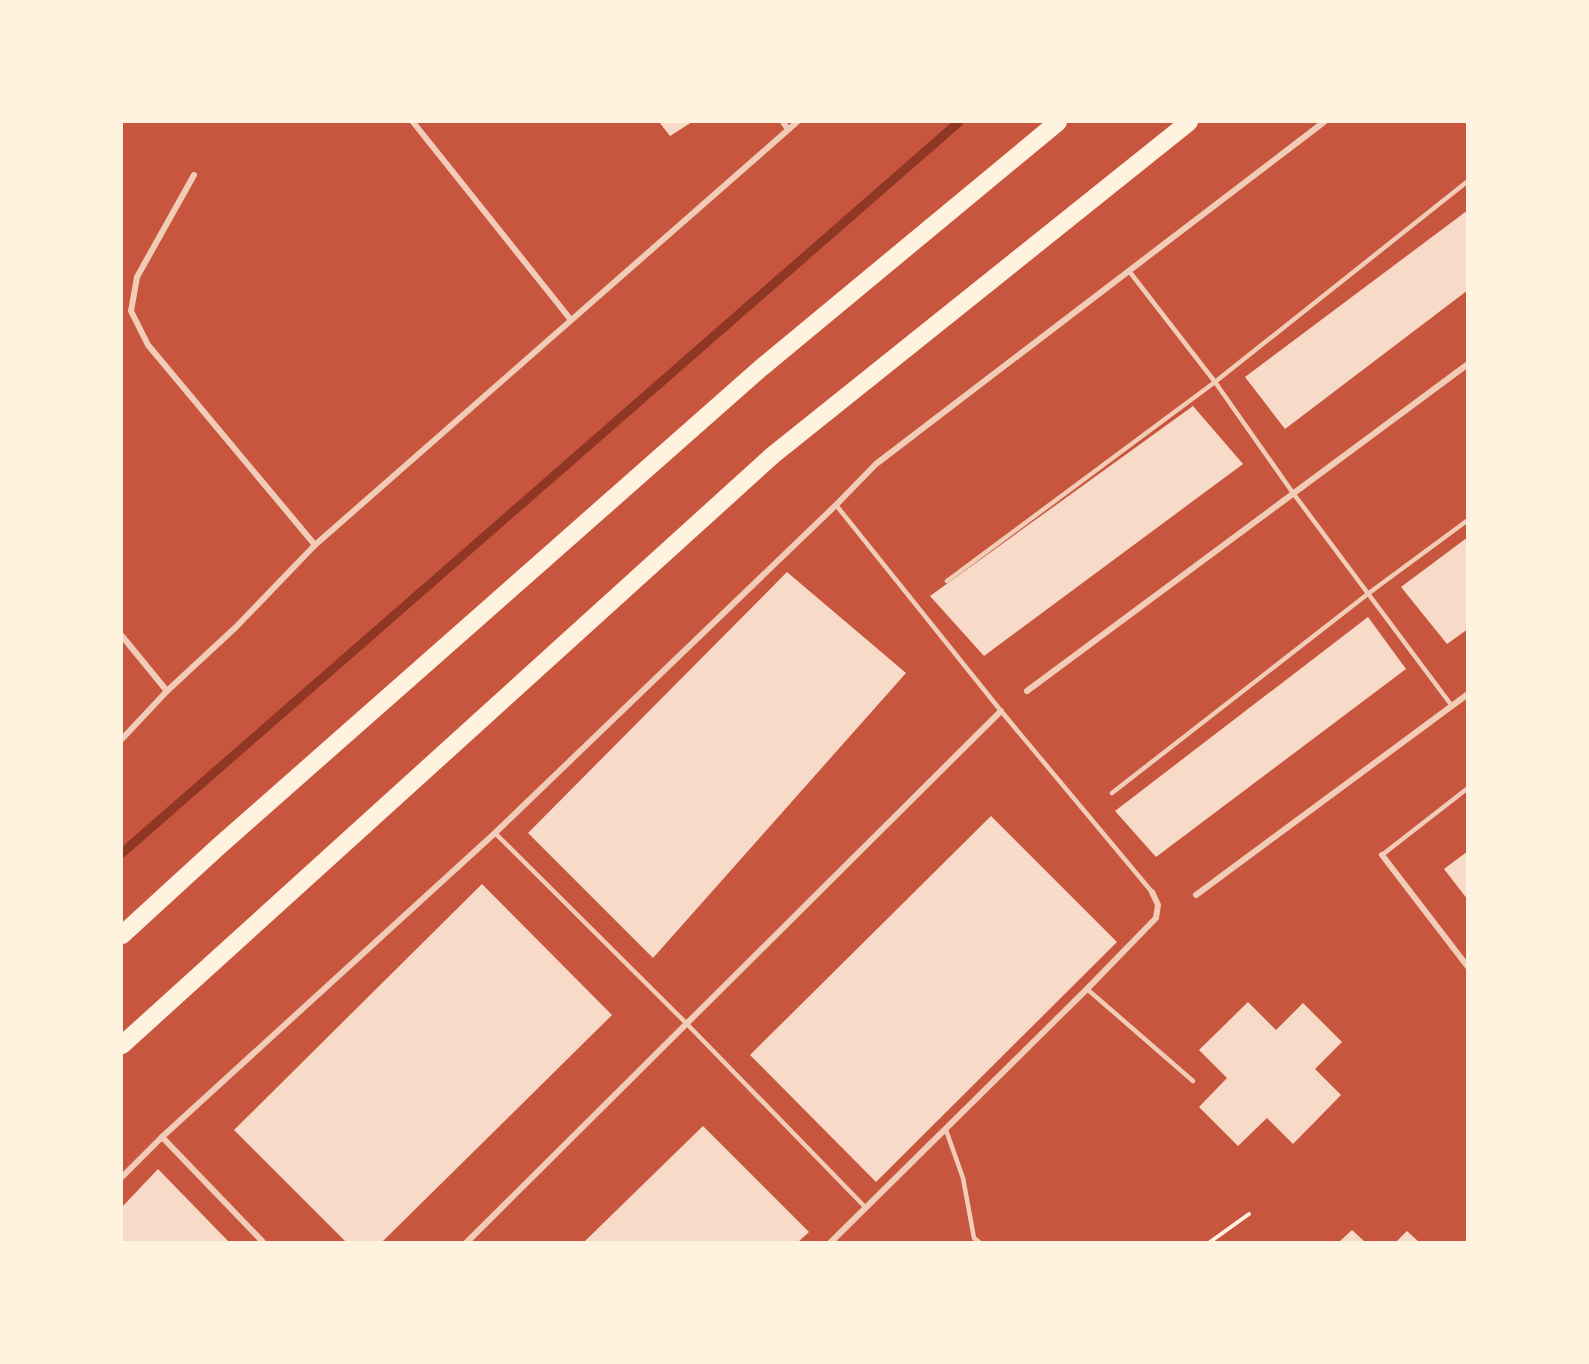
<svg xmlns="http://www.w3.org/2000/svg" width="1589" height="1364" font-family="'Nunito Sans',sans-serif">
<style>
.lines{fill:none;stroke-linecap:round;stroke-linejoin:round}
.stream{stroke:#8f3625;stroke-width:9}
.building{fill:#f7dbc8}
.path{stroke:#fff3e0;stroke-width:4}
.service{stroke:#f1ccb7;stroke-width:4.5}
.minor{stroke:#f1ccb7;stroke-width:6}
.motorway{stroke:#fff3e0;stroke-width:18}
</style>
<rect width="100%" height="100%" fill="#c8553d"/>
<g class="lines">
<path class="stream" d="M122,853L959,122"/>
</g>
<g class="building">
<path d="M659,122H692L670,136Z"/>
<path d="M1468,210V290L1285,429L1245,377Z"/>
<path d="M1193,406L1243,464L984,656L930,596Z"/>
<path d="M1468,537V629L1447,644L1401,587Z"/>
<path d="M787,572L906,673L653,958L528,833Z"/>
<path d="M1368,617L1406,669L1156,857L1115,811Z"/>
<path d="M991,816L1117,942L876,1182L750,1055Z"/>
<path d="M1468,851V900L1444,869Z"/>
<path d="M482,884L612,1015L382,1242H346L234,1130Z"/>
<path d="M1248,1002L1276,1030L1303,1003L1342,1042L1315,1069L1341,1095L1293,1144L1267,1118L1238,1146L1199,1107L1227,1078L1199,1050Z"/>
<path d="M703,1126L809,1232L798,1242H584Z"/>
<path d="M158,1169L229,1242H122V1207Z"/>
<path d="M1352,1230L1365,1242H1339Z"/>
<path d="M1407,1231L1419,1242H1396Z"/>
</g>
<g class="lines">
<path class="path" d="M1210,1242L1249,1214"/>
<g class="service">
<path d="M1129,271L1215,382L1293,493L1452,706"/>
<path d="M836,505L1001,711L1152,892"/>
<path d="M947,581L1215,382L1468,181"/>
<path d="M1112,793L1369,593L1468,520"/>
<path d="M495,833L687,1024L866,1208"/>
<path d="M1382,855L1468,788"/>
<path d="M1087,989L1193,1081"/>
<path d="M946,1130L963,1178L974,1238L979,1242"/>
</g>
<g class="minor">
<path d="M413,122L571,320"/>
<path d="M783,122L788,129"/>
<path d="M194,175L137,277L131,311L148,345L315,545"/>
<path d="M122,636L167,691"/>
<path d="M1027,691L1468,364"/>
<path d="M122,739L167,691L236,627L315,545L797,122"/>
<path d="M1382,855L1468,967"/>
<path d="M1196,895L1468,694"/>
<path d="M162,1137L263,1242"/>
<path d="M122,1177L162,1137L495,833L836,505L876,464L1324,122"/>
<path d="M467,1242L1001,711"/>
<path d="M831,1242L1087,989L1156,918L1158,905L1152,892"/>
</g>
<g class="motorway">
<path d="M122,935L218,847L761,368L1058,122"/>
<path d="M122,1045L773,455L1189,122"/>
</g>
</g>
<rect width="1589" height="1364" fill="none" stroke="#fff3e0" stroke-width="246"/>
</svg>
